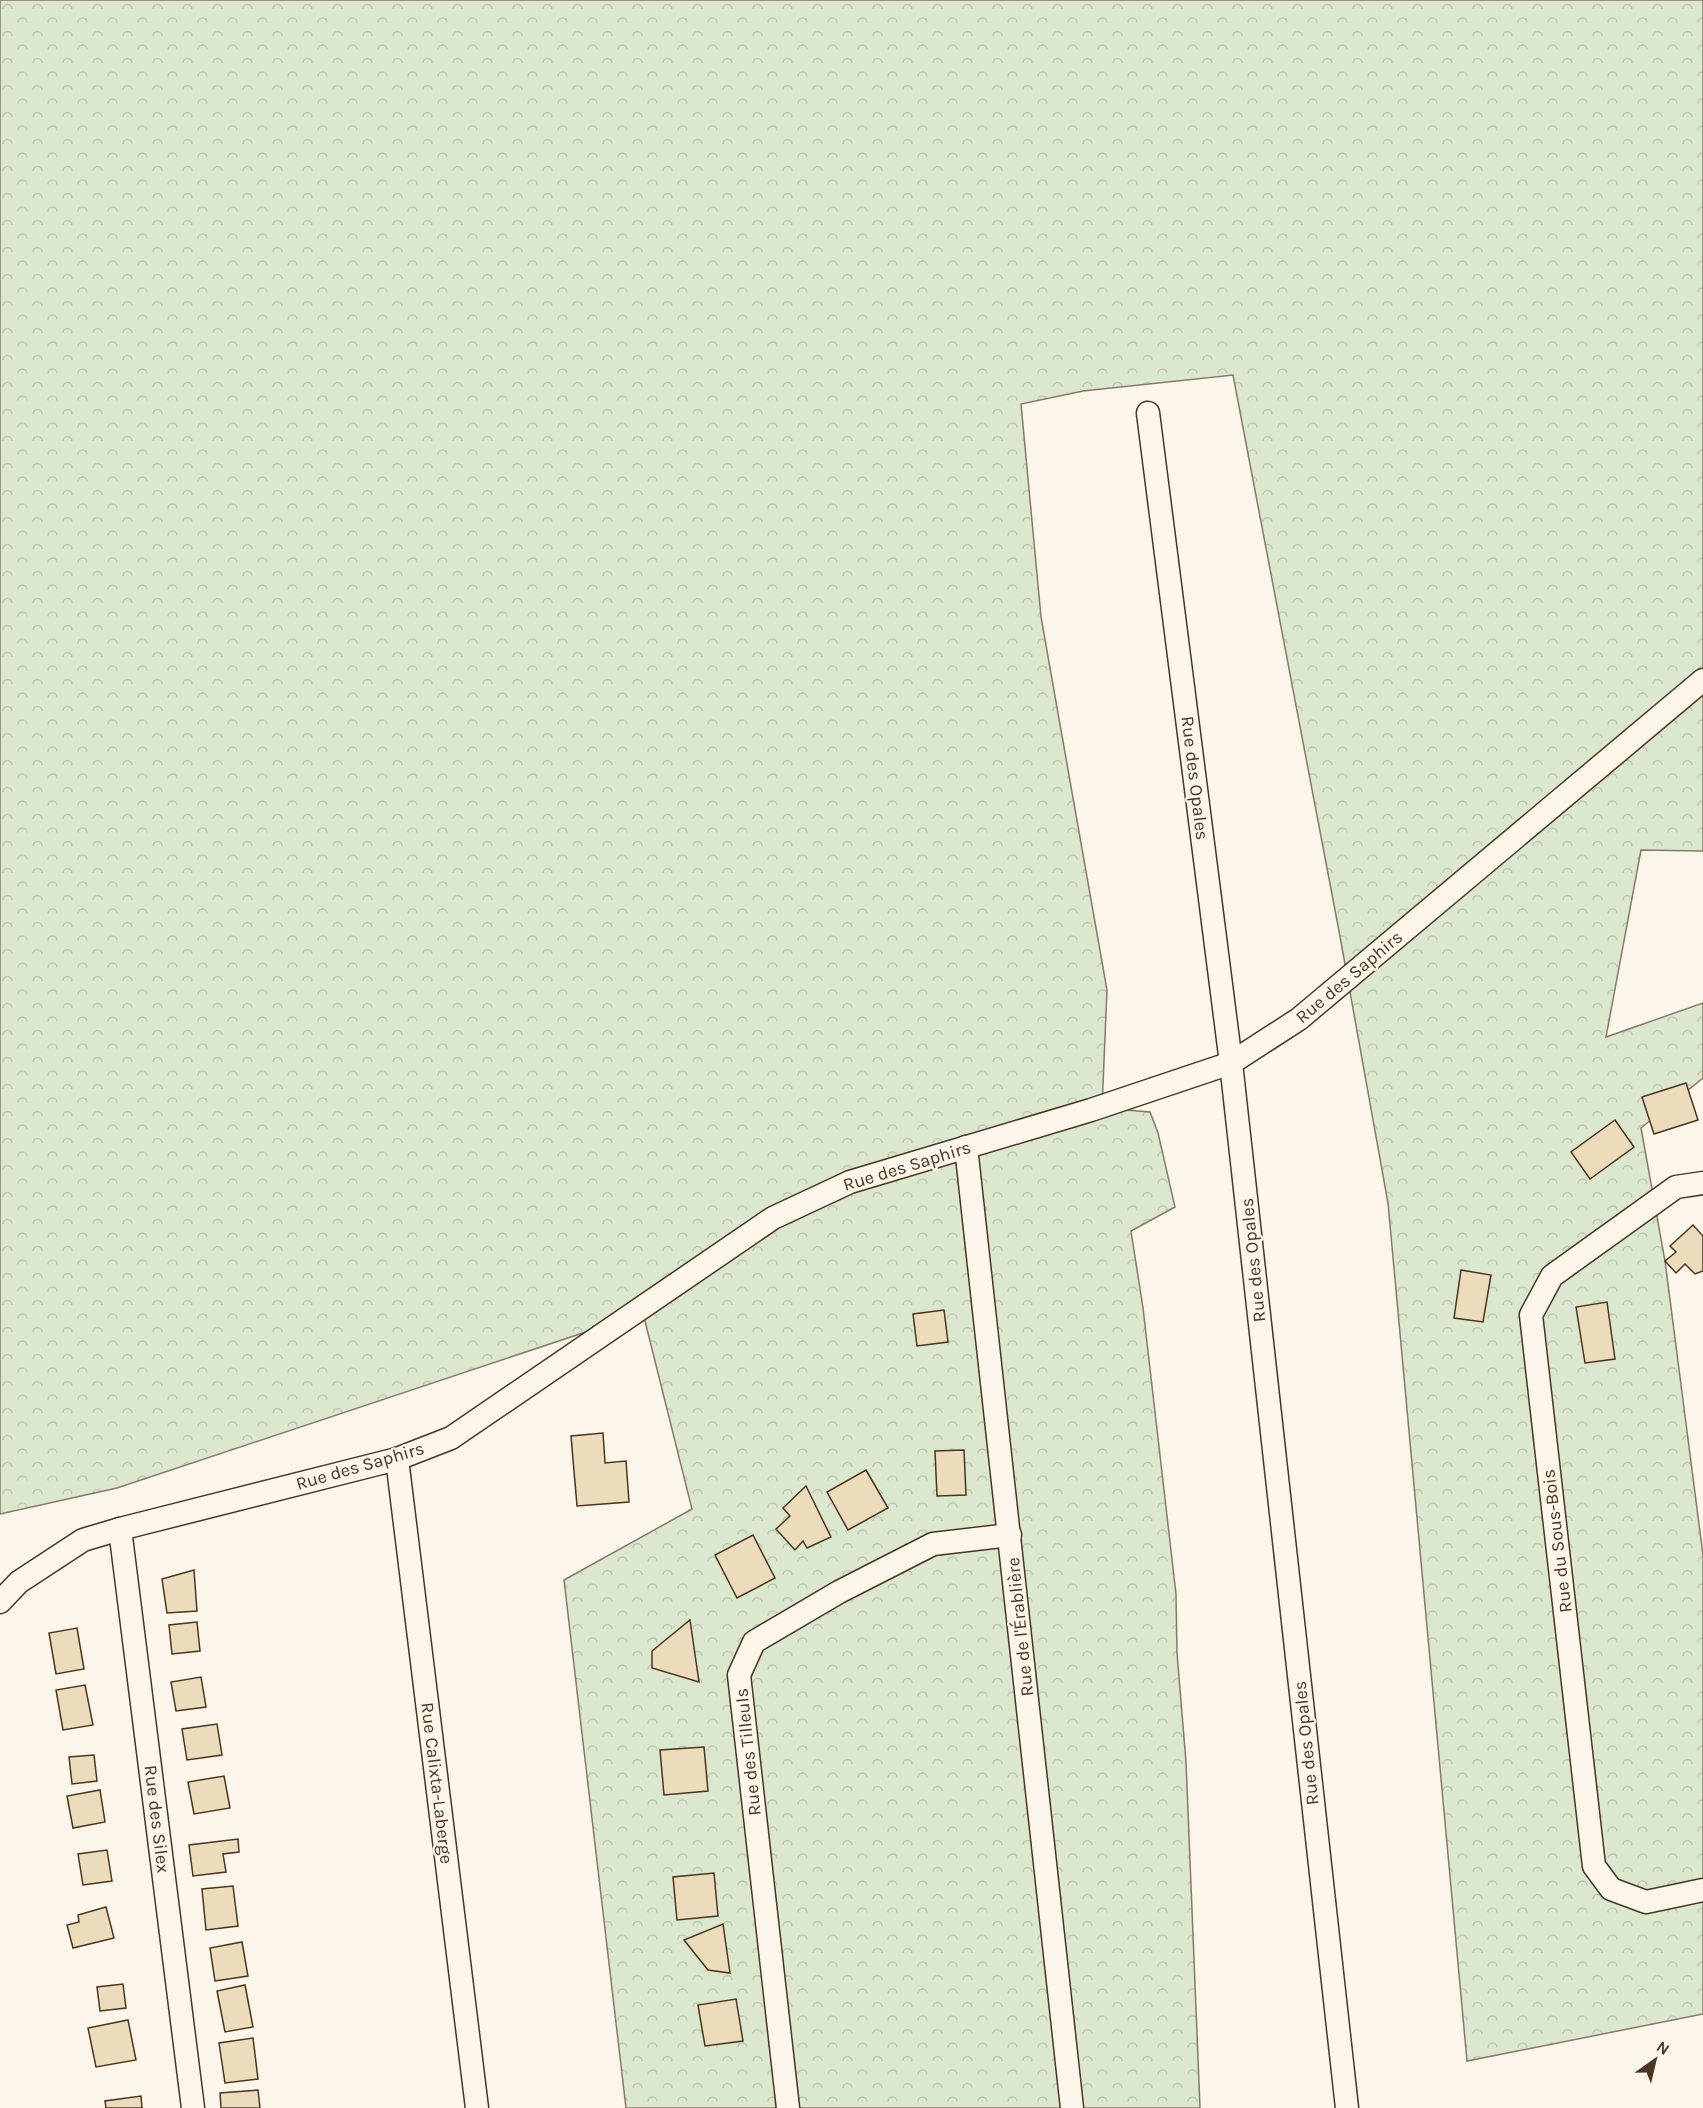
<svg xmlns="http://www.w3.org/2000/svg" width="1703" height="2108" font-family="Karla,sans-serif">
<style>
.forest{fill:url(#forest-crowns);stroke:#887966;stroke-width:1.5}
.building{fill:#ecdcbc;stroke:#4a3520;stroke-width:1.5}
.lines{fill:none;stroke-linecap:round;stroke-linejoin:round}
.minor-casing{stroke:#4a3520;stroke-width:25}
.minor{stroke:#fbf6e9;stroke-width:22}
.labels{text-anchor:middle;stroke-width:4.5;stroke-linejoin:round;paint-order:stroke}
.street-label{font-size:18px;fill:#4a3520;stroke:#fbf6e9}
</style>
<defs>
<pattern id="forest-crowns" width="20" height="18" patternUnits="userSpaceOnUse" patternTransform="scale(1.5)"><rect width="20" height="18" fill="#dce7d0"/><path d="M2 6a3 3 0 1 1 6 0M12 15a3 3 0 1 1 6 0" fill="none" stroke="#bec7b2"/></pattern>
</defs>
<rect width="100%" height="100%" fill="#fbf6e9"/>
<path class="forest" d="M0,0H1703V851L1641,850L1606,1037L1703,1003V1078L1641,1128L1665,1261L1703,1555V2014L1467,2061L1388,1203L1339,931L1233,375L1083,391L1021,404L1041,617L1107,990L1102,1108L1150,1112L1158,1133L1175,1207L1131,1231L1143,1308L1176,1594L1177,1653L1186,1762L1200,2108H626L564,1580L692,1509L643,1313L117,1488L0,1514Z"/>
<g class="building">
<path d="M1686,1083L1698,1120L1654,1134L1642,1097Z"/>
<path d="M1615,1120L1634,1147L1590,1179L1571,1152Z"/>
<path d="M1693,1225L1703,1236V1271L1695,1274L1685,1264L1676,1273L1665,1261L1676,1252L1670,1246Z"/>
<path d="M1461,1270L1491,1275L1483,1322L1454,1318Z"/>
<path d="M1607,1302L1615,1359L1585,1363L1576,1307Z"/>
<path d="M944,1310L948,1342L917,1346L913,1314Z"/>
<path d="M603,1433L605,1463L626,1461L629,1502L577,1506L571,1436Z"/>
<path d="M964,1450L966,1495L937,1496L935,1451Z"/>
<path d="M866,1470L888,1508L848,1530L827,1492Z"/>
<path d="M806,1486L831,1537L807,1548L803,1541L795,1550L776,1529L790,1516L783,1508Z"/>
<path d="M753,1535L775,1578L737,1598L715,1555Z"/>
<path d="M194,1570L197,1611L167,1613L162,1579Z"/>
<path d="M690,1620L699,1682L652,1668V1651Z"/>
<path d="M197,1622L200,1651L172,1654L169,1625Z"/>
<path d="M77,1628L84,1669L56,1674L49,1633Z"/>
<path d="M201,1677L206,1707L176,1711L171,1682Z"/>
<path d="M85,1685L93,1725L63,1730L56,1690Z"/>
<path d="M217,1724L222,1755L187,1760L182,1729Z"/>
<path d="M704,1747L708,1791L664,1795L660,1750Z"/>
<path d="M94,1755L97,1781L72,1784L69,1757Z"/>
<path d="M224,1776L230,1808L194,1814L188,1782Z"/>
<path d="M100,1790L105,1822L73,1828L67,1796Z"/>
<path d="M238,1839L239,1852L223,1854L226,1872L193,1876L189,1845Z"/>
<path d="M107,1850L112,1881L83,1885L78,1854Z"/>
<path d="M714,1873L718,1916L677,1920L673,1877Z"/>
<path d="M233,1886L238,1926L206,1930L202,1889Z"/>
<path d="M106,1907L114,1938L73,1948L67,1925L79,1922L78,1915Z"/>
<path d="M723,1924L730,1973L708,1970L684,1940Z"/>
<path d="M242,1942L248,1976L215,1981L210,1948Z"/>
<path d="M123,1984L126,2008L100,2011L97,1987Z"/>
<path d="M245,1985L253,2027L225,2032L217,1991Z"/>
<path d="M736,1999L743,2041L705,2046L698,2005Z"/>
<path d="M128,2020L136,2060L96,2067L88,2028Z"/>
<path d="M253,2038L258,2079L225,2083L219,2043Z"/>
<path d="M258,2090L260,2108H221L220,2093Z"/>
<path d="M141,2096L142,2108H106L105,2101Z"/>
</g>
<g class="lines">
<defs>
<g id="minor">
<path d="M1148,413L1231,1063L1347,2108"/>
<path d="M966,1147L1072,2108"/>
<path d="M1703,1183L1676,1187L1552,1276L1531,1315L1594,1866L1611,1889L1646,1902L1703,1890"/>
<path d="M397,1459L477,2108"/>
<path d="M120,1529L193,2108"/>
<path d="M0,1602L19,1582L83,1540L120,1529L397,1459L451,1438L773,1218L850,1182L1091,1110L1231,1063L1299,1019L1703,680"/>
<path d="M788,2108L739,1675L754,1642L839,1592L933,1544L1010,1535"/>
</g>
</defs>
<use href="#minor" class="minor-casing"/>
<use href="#minor" class="minor"/>
</g>
<g class="labels">
<g class="street-label">
<text transform="translate(1195 778) rotate(83)" y="6">Rue des Opales</text>
<text transform="translate(1349 977) rotate(-40)" y="6">Rue des Saphirs</text>
<text transform="translate(907 1166) rotate(-17)" y="6">Rue des Saphirs</text>
<text transform="translate(1253 1260) rotate(-96)" y="6">Rue des Opales</text>
<text transform="translate(360 1466) rotate(-16)" y="6">Rue des Saphirs</text>
<text transform="translate(1557 1541) rotate(-97)" y="6">Rue du Sous-Bois</text>
<text transform="translate(1020 1627) rotate(-96)" y="6">Rue de l'Érablière</text>
<text transform="translate(1306 1743) rotate(-96)" y="6">Rue des Opales</text>
<text transform="translate(748 1752) rotate(-96)" y="6">Rue des Tilleuls</text>
<text transform="translate(437 1783) rotate(83)" y="6">Rue Calixta-Laberge</text>
<text transform="translate(157 1819) rotate(83)" y="6">Rue des Silex</text>
</g>
</g>
<g transform="translate(1655 2060) rotate(34)" stroke="#fbf6e9" stroke-width="4.5" paint-order="stroke">
<path d="M0-4.5L10 22L0 15L-10 22Z" fill="#4a3520"/>
<text y="-9" font-size="16" font-weight="bold" text-anchor="middle" fill="#4a3520">N</text>
</g>
</svg>
